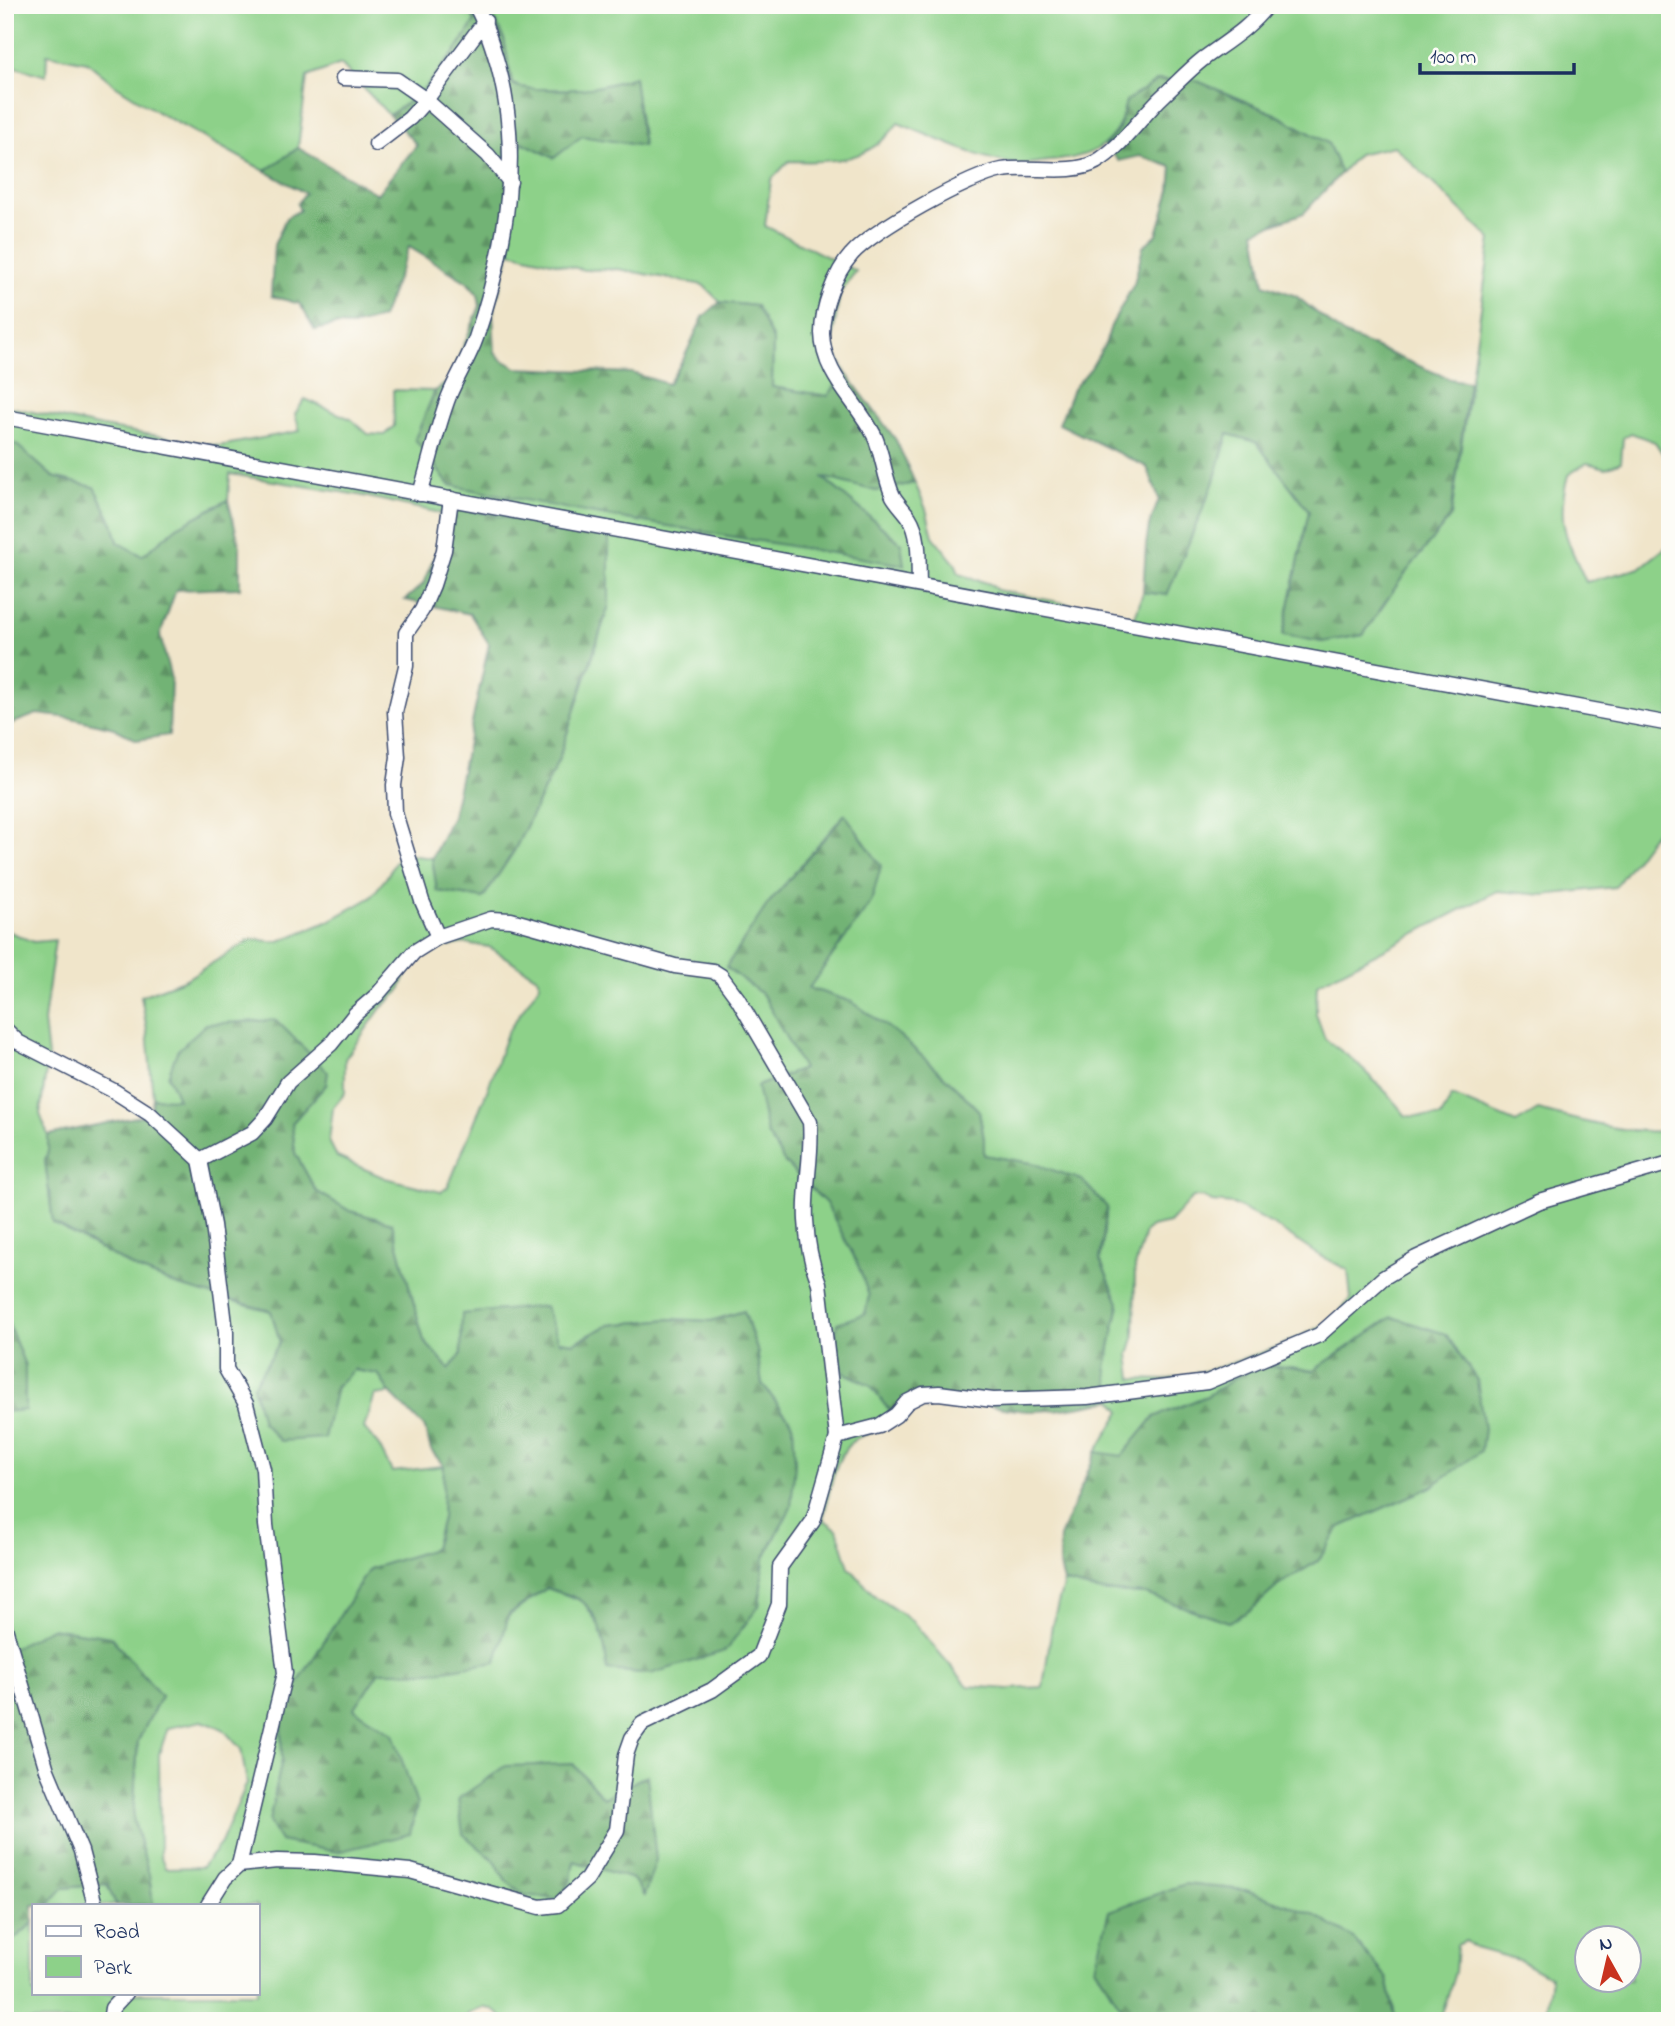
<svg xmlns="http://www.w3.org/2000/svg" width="1675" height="2026" font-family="'Indie Flower',sans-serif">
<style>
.green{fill:#8dd189;stroke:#548074;stroke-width:2;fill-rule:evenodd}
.forest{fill:url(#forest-firs);stroke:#46716a;stroke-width:2}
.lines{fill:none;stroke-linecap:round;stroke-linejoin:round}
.minor-casing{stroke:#3b4a6e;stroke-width:17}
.minor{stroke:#fff;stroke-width:14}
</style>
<defs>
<pattern id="forest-firs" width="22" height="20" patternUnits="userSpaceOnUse" patternTransform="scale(1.75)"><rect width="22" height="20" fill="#72b375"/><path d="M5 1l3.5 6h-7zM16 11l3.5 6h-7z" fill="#5d9263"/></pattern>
</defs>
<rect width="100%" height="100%" fill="#fdfcf7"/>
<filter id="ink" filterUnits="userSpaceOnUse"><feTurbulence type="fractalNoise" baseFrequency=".0143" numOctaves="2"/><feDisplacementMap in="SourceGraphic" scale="14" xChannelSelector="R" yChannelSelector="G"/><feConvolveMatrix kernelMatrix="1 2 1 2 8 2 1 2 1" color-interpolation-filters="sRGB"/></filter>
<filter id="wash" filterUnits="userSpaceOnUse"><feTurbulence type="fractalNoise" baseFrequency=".00686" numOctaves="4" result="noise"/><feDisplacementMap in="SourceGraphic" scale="28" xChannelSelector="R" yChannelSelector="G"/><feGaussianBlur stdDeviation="1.57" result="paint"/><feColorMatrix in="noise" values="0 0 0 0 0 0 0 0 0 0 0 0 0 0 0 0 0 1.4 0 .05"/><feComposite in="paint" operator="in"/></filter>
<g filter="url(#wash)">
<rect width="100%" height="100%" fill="#f0e5ca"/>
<g class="green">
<path d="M5,5H465L475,21L454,53L419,95L389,115L341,64L307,77L298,148L265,171L159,113L115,85L87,62L47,54L46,76L5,64Z"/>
<path d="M488,5H1670V465L1655,442L1631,433L1623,438L1621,462L1606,468L1587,463L1568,475C1555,523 1567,539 1586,582L1640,568L1670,544V812L1615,887L1544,895L1497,891L1317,984L1316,1014L1325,1039L1352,1059L1387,1093L1406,1116L1441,1117L1452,1096L1516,1123L1538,1110C1581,1121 1625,1134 1670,1131V2021H1545L1551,1977L1522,1961L1475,1948L1466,1941L1457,1945L1455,1972L1440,2021H1396L1387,1978L1352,1937L1312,1914L1095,1967L1130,2021H506C489,2002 477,2005 461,2021H5V1947L33,1923V1993H257V1905H153L149,1875L133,1818L138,1741L161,1696L5,1652V1412L25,1409V1366L5,1315V930L34,942L55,940L44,1021L48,1057L40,1114L48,1135V1151L45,1160L53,1223L137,1269L179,1286L271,1311L280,1342L253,1386L323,1438L336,1387L353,1370L378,1374L390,1393L375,1395L364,1428L379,1446L392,1472L444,1466L442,1518L434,1549L369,1569L287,1701L281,1719L282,1759L269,1822L354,1709L378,1672H431L547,1588L583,1601L599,1626L606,1650L759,1606L764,1559L791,1507L793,1424L762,1384L757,1350L744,1311L711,1321L669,1319L609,1325L574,1343L559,1341L462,1315L461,1356L449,1369L424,1341L392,1223L350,1211L316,1191L295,1153L292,1123L326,1085L178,1100L153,1098L147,1030L141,996L186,979L252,939L277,942L327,922L370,898L386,878L400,854L432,858L438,891L483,898L514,851L558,761L609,605V537L462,509L440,513L359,495L230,474L228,500L177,527L143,556L118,542L113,523L94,487L53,477L16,445L5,444V406L103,427L219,446L300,431L295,414L305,399L351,419L368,434L384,435L394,426L393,390L435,391L415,439L590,513L903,564L901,543L821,476L876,491L915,483L926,509L933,536L956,565L959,574L990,584L997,590L1135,617L1143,592L1167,595L1213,484L1228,434L1256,442L1309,511L1283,634L1322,642L1363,635L1404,575L1451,516L1491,239L1394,146L1358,154L1341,173L1328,143L1275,114L1195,80L1126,101C1120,146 1090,158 1049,161C1039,162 1027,165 1017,164C985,162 929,135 898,123C870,162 834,163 789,161L771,180L765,226L856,271L840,293L834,329L833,347L845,372L828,396L772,387L773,340L756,306L720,302L703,285L618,269L584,270L510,252L519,150L522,141L581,136L643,145L634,78C599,88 582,91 545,89C533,89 523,89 512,84L504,39ZM845,814L809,988L852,1002L900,1036L959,1090L979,1111L984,1139L983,1155L1032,1163L1107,1207L1100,1260L1119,1303L1106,1367L1112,1400L1121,1411L1096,1452L1122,1457L1154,1417L1207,1396L1254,1366L1290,1367L1313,1371L1392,1317L1431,1487L1340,1527L1318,1561L1280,1584L1252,1609L1229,1622L1145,1594L1097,1591L1064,1582L1052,1625L1043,1687L1009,1689L968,1686L912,1621L875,1596L849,1567L837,1529L823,1519C830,1494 833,1449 861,1436C876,1430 886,1430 901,1420L885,1405L870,1385L865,1314L869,1296L857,1262L826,1203L785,1163L804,1069L763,995L767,905ZM465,943L489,947L537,977L540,984L507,1033L487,1091L448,1187L441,1192L385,1178L337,1157L329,1141L333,1108L345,1093V1059L381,1008L399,992L412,961L433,949ZM1193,1197H1203L1212,1202L1233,1204L1272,1224L1315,1253L1348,1270L1351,1299L1329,1323L1278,1347L1220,1367L1165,1380L1132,1379L1129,1354L1134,1338L1135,1267L1145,1232L1151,1227L1169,1223ZM202,1721L223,1729L241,1749L247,1783L221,1843L202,1867L165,1868L160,1854L159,1754L168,1728ZM573,1764L604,1799L647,1776L643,1895L633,1879L574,1861L570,1882L506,1881L496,1862ZM1588,1938H1630V1980H1588Z"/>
<path d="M107,1884L116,1905H48L63,1888Z"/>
</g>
<g class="forest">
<path d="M465,5H488L504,39L512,84C523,89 533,89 545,89C583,91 599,88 634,77L643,146L582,136L554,158L522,142L519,150L510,252L493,314L495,352L501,359L517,368L632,373L668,384L683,360L703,317L720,302L756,306L773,340L772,387L828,396L845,372L896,440L915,483L876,491L822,477L901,543L904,565L590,513L449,485L415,439L435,391L449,381L480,306L478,295L467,282L409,247L382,318L352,326L336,325L315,330L300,304L271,296L274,245L286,218L300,210L297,204L305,193L265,171L298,148L377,194L417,145L389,115L419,95L454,53L475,21Z"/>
<path d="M1158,80H1195L1275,114L1328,143L1341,173L1304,213L1255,231L1264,284L1296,296L1343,334L1450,379L1469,382L1451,516L1404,575L1363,635L1322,642L1283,635L1309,511L1256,442L1228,434L1213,484L1167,595L1143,592L1146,545L1149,526L1159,499L1147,467L1059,424L1073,389L1091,368L1105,344L1111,326L1134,284L1143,247L1157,234L1170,190L1172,167L1140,156L1119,161L1105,146L1119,128L1126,101Z"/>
<path d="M5,444H16L53,477L94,487L113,523L118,542L142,556L177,527L228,500L240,547V588L176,590L160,635L171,679L169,735L137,740L114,728L71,718L37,714L5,726Z"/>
<path d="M462,509L609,537V605L558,761L514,851L483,898L437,891L432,858L452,816L489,644L470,614L405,600L423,584L437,550L440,513Z"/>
<path d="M845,814L881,866L871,902L809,988L852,1002L900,1036L959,1090L979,1111L984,1139V1155L1032,1163L1082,1180L1107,1207L1100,1260L1119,1303L1106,1367L1112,1400C1086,1406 1057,1411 1031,1411C995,1410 958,1393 922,1403C915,1405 907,1415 901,1420L885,1405L870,1385L843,1372L835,1340L837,1323L865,1314L869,1296L857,1262L826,1203L785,1163L767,1134L757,1086L803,1069L763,995L726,967L767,905Z"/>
<path d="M276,1020L328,1072L326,1085L292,1123L295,1153L316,1191L350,1211L392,1223L424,1341L449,1369L461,1355L462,1314L545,1306L559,1341L574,1343L609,1325L669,1319L711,1321L744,1311L757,1350L762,1384L793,1424L795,1463L791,1507L764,1559L759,1606L725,1651L651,1674L607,1670C606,1649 601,1617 583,1602C575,1595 557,1592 547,1588L509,1614L496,1662L431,1672H379L354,1709L393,1734L417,1805L410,1834L337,1852L280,1841L269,1822L282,1759L281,1719L287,1701L369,1569L434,1549L442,1518L444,1466L431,1450L425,1428L390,1393L378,1374L353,1370L336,1387L324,1438L280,1441L262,1422L253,1386L280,1342L271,1311L179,1286L137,1269L53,1223L45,1160L48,1151V1135L150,1114L153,1098L178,1099L168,1076L177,1051L206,1024Z"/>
<path d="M5,1315L25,1366V1410L5,1412Z"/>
<path d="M1392,1317L1446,1334L1477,1380L1484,1429L1481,1451L1431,1487L1340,1527L1318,1561L1280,1584L1252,1609L1229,1622L1145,1594L1097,1591L1064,1582L1059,1563L1060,1537L1096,1452L1122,1456L1154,1417L1207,1396L1254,1366L1290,1367L1313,1371Z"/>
<path d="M51,1628L111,1637L161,1696L138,1741L133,1818L149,1875L153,1905H116L107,1884L63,1888L48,1905H33V1923L5,1947V1652Z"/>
<path d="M573,1764L604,1798L647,1775L656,1860L644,1896L633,1879L574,1861L570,1882L558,1899L525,1895L506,1881L496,1862L463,1834L458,1799L506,1766Z"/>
<path d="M1185,1884L1246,1890L1312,1914L1352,1937L1387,1978L1396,2021H1130L1095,1967L1109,1911Z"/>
</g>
</g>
<g filter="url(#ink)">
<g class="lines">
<defs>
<g id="minor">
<path d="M343,78L397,80L426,100L488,155L510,182"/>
<path d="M376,144L410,118L426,100L485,21"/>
<path d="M5,417L1670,724"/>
<path d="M420,494C430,461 437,427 449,396C457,376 469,358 476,338C507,246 524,149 495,55C489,37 485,21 475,5"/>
<path d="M919,584C918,562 921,536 909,517C904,510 897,503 893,496C884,477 883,454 874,435C856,400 823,375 822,333C822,308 835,273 851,255C872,230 970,176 1002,170C1030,165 1071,176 1096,162C1123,146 1141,116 1164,95C1177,83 1189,70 1203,59C1226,42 1249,29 1267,5"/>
<path d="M438,937L422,901L395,813L394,785L398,757L395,712L406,666V633L422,610L433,585L444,550L451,499"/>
<path d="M5,1029L18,1042L114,1091L150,1114L200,1160L213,1225L226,1332V1369L246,1404L263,1469L266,1525L285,1673L239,1865"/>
<path d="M200,1160L252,1133L265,1119L288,1082L331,1044L355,1014L377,995L414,952L438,937L491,919L511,920L675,966L713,971L721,976L738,999L810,1122C813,1155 804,1187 806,1220C807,1241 811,1263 819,1283L837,1437"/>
<path d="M5,1628L47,1770L81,1851L95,1905"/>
<path d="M208,1905L225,1878L239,1865L277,1861L315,1862L410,1871L540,1907L558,1905L587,1879L617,1830L626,1755L632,1738L642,1724L712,1690L759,1656L779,1604L780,1567L813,1521L837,1437L879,1426L896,1415L907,1402L923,1394L939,1393L993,1400L1087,1397L1207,1382L1319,1335L1383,1278L1416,1258L1539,1201L1670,1163"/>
<path d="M110,2021L112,2008L126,1993"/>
</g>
</defs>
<use href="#minor" class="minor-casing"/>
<use href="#minor" class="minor"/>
</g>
</g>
<rect width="1675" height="2026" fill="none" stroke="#fdfcf7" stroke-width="28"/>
<rect x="32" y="1904" width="228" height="91" fill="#fdfcf7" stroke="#a3aaba" stroke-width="2"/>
<rect x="46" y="1926" width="35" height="10" fill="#ffffff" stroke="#a3aaba" stroke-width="2"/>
<text x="94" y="1938" font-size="21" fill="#1b2f5e">Road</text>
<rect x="46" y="1956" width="35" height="21" fill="#8dd189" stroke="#a3aaba" stroke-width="2"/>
<text x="94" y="1974" font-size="21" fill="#1b2f5e">Park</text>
<g transform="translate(1608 1959) rotate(352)"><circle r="33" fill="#fdfcf7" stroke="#a3aaba" stroke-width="2"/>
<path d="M0-5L12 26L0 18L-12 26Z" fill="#c8321e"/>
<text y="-10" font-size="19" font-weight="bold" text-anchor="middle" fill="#1b2f5e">N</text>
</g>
<path d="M1420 63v10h154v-10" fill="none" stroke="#1b2f5e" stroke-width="3.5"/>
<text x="1430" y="63" font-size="21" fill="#1b2f5e" stroke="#fdfcf7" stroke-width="5" paint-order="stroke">100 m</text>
</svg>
